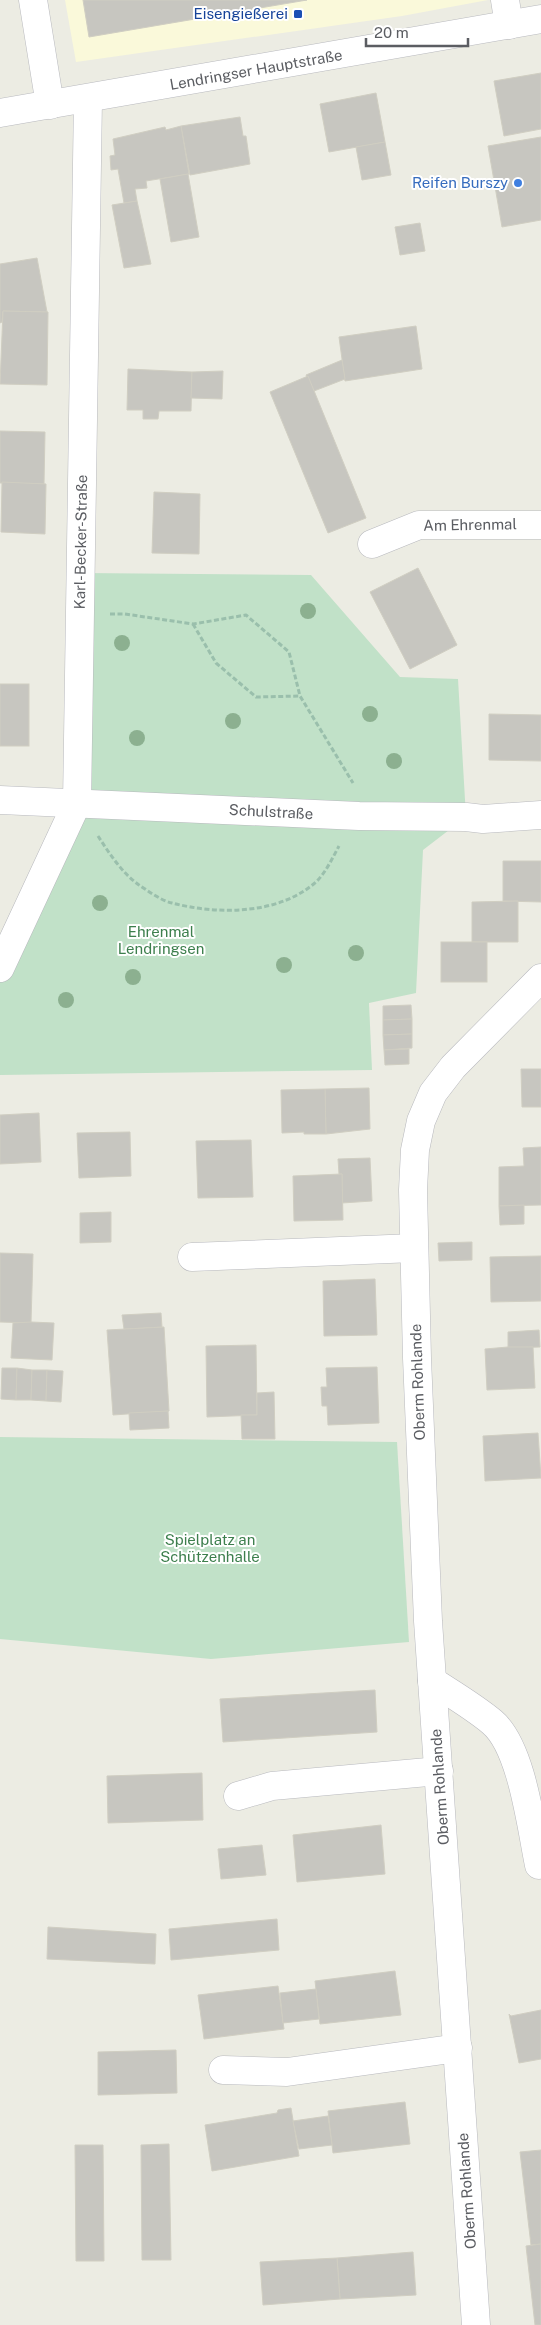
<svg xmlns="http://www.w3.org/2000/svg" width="541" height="2325" font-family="'Public Sans',sans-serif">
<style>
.commercial{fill:#faf9da}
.green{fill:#c1e1c8}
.building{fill:#c7c6c0;stroke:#d0cec2}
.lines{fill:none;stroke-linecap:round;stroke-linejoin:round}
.minor-casing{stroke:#b8b9be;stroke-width:29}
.path{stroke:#9abfac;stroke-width:3;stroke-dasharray:5 2.5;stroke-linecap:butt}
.minor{stroke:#fff;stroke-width:28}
.tree{fill:#8cb090}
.transit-dot{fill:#1a4fb4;stroke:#fff;stroke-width:2}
.shop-dot{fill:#3f7fe0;stroke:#fff;stroke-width:2}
.labels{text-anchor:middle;stroke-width:4;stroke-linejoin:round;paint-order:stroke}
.transit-label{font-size:15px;fill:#164399;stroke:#fff;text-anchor:end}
.street-label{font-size:15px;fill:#5b5d62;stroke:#fff}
.shop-label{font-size:15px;fill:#366cbe;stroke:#fff;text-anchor:end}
.park-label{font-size:15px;fill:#3d7f4d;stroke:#fff}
</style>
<rect width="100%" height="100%" fill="#ecece3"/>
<path class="commercial" d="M65,0H488L402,16L76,62Z"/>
<g class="green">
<path d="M81,573L311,575L400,677L458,679L466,817L423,850L416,993L369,1003L372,1070L0,1075V968L77,803Z"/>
<path d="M0,1437L397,1442L409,1642L211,1659L0,1639Z"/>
</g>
<g class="building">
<path d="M83,0H307L89,37Z"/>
<path d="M541,73V129L504,136L494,81Z"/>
<path d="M376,93L385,142L329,152L320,104Z"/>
<path d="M240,117L243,136H246L250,164L190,175L181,126Z"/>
<path d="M181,126L189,174L146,181L147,188L135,189L137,201L124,203L118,169L111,170L110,156L115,155L113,139L165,127L166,130Z"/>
<path d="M541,137V220L502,227L488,146Z"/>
<path d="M385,142L391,175L362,180L356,147Z"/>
<path d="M188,174L199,237L171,242L160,179Z"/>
<path d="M137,201L151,264L124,268L112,205Z"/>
<path d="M420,223L425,251L400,255L395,227Z"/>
<path d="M37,258L47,312L3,311L2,322L0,323V264Z"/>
<path d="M3,311L48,312L47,385L0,384Z"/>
<path d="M416,326L422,369L345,381L339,337Z"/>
<path d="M342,360L345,379L314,391L306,375Z"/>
<path d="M128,369L192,372L191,411H159L158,419H143V410H127Z"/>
<path d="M223,371L222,399L191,398L192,372Z"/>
<path d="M308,376L366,518L328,533L270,392Z"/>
<path d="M0,431L45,432L44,484L0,483Z"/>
<path d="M2,482L46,484L45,534L1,532Z"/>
<path d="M154,492L200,494L199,554L152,553Z"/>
<path d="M418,568L457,645L410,669L370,592Z"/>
<rect x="0" y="684" width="29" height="62"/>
<path d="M489,714L541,715V761L489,760Z"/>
<path d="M503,861H541V902L503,901Z"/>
<path d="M518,901V942H472V902Z"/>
<rect x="441" y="942" width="46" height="40"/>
<path d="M411,1005L412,1019L383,1020V1006Z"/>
<path d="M412,1019V1034L383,1035V1020Z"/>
<path d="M412,1034V1048L384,1050L383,1035Z"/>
<path d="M409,1049V1064L385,1065L384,1050Z"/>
<path d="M521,1069H541V1107H522Z"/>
<path d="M369,1088L370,1129L326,1134L325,1089Z"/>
<path d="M325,1089L326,1134H304V1132L282,1133L281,1090Z"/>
<path d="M39,1113L41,1162L0,1164V1115Z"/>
<path d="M130,1132L131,1176L79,1178L77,1133Z"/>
<path d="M251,1140L253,1197L198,1198L196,1141Z"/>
<path d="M541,1147V1205L499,1206V1167L524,1166L523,1148Z"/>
<path d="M370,1158L372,1201L342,1203V1174H339L338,1159Z"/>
<path d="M342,1174L343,1220L294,1221L293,1176Z"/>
<path d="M524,1205V1224L500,1225L499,1206Z"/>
<path d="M111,1212V1242L80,1243V1213Z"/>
<path d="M472,1242V1260L439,1261L438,1243Z"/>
<path d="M0,1253L33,1254L31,1323L0,1322Z"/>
<path d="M541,1256V1301L491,1302L490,1257Z"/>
<path d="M375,1279L377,1335L324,1336L323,1281Z"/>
<path d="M161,1313L162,1327L124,1329L122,1315Z"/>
<path d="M31,1322L54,1323L52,1360L11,1358L13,1323Z"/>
<path d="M164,1327L169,1411L113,1415L107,1330Z"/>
<path d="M539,1330L540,1347L508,1348V1332Z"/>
<path d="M256,1345L257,1415L207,1417L206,1346Z"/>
<path d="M508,1347H533L535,1388L487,1390L485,1349Z"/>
<path d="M377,1367L379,1423L328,1425L327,1406H322L321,1387H327L326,1368Z"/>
<path d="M2,1368H17L16,1400L1,1399Z"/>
<path d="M17,1368L32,1370L31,1400H16Z"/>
<path d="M32,1370H47L46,1401L31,1400Z"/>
<path d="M47,1370L63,1371L61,1402L46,1401Z"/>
<path d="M274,1392L275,1439H242L241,1415H257V1393Z"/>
<path d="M168,1411L169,1428L130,1430L129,1413Z"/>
<path d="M538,1433L541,1478L485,1481L483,1436Z"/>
<path d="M375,1690L377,1732L223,1742L220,1699Z"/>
<path d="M202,1773L203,1820L108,1823L107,1776Z"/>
<path d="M381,1825L385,1874L297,1882L293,1835Z"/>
<path d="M262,1845L266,1875L221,1879L218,1849Z"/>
<path d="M277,1919L279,1950L171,1960L169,1929Z"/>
<path d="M48,1927L156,1934L155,1964L47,1959Z"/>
<path d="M395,1971L401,2015L320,2024L315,1981Z"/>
<path d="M278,1986L284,2029L204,2039L198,1995Z"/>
<path d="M316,1989L319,2019L283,2023L280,1993Z"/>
<path d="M541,2010V2059L519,2063L509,2014L511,2016Z"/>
<path d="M176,2050L177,2093L98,2095V2052Z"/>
<path d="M405,2102L410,2144L333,2153L328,2111Z"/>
<path d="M291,2108L299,2156L212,2171L205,2125L277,2113L278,2110Z"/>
<path d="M328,2116L332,2145L299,2149L293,2121Z"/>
<path d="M169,2144L171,2260H142L141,2145Z"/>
<path d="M75,2145H103L104,2261H76Z"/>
<path d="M541,2150V2244L531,2245L520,2152Z"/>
<path d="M541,2244V2325H535L526,2246Z"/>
<path d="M413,2252L416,2295L340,2299L337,2258Z"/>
<path d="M337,2258L340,2299L263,2305L260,2262Z"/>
</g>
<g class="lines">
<defs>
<g id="minor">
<path d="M33,0L50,105"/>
<path d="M505,0L509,25"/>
<path d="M0,113L541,19"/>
<path d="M372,544L419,525H541"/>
<path d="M0,800L359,816L466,817L483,819L541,815"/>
<path d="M0,968L77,803L88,99"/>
<path d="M192,1257L414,1248"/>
<path d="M432,1681C452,1694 474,1707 492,1722C522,1747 531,1827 539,1865"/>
<path d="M238,1796L272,1786L439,1771"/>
<path d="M223,2070L287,2072L458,2048"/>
<path d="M476,2325L428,1621L417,1358L413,1190L415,1150L421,1121L433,1093L453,1067L541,978"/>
</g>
</defs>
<use href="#minor" class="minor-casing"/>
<g class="path">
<path d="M110,614H125L193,624L246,615L289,652L300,696L353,783"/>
<path d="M193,624L216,663L256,697L300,696"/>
<path d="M98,836C109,853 122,873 139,885C148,891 162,901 172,903C218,915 280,915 317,881C326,872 333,857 339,846"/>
</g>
<use href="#minor" class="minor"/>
</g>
<g class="tree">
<circle cx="308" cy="611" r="8"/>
<circle cx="122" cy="643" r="8"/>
<circle cx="370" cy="714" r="8"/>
<circle cx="233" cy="721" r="8"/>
<circle cx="137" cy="738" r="8"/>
<circle cx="394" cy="761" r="8"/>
<circle cx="100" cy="903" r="8"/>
<circle cx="356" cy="953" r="8"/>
<circle cx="284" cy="965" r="8"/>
<circle cx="133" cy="977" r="8"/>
<circle cx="66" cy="1000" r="8"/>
</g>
<rect class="transit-dot" x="293" y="9" width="10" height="10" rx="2.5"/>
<circle class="shop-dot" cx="518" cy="183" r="5"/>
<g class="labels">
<g class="transit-label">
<text x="288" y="19">Eisengießerei</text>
</g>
<g class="street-label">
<text transform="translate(256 70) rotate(-10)" y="5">Lendringser Hauptstraße</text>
<text transform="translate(470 525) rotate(-1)" y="5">Am Ehrenmal</text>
<text transform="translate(81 542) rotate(-89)" y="5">Karl-Becker-Straße</text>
<text transform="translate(271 812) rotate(3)" y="5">Schulstraße</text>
<text transform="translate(418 1382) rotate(-92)" y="5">Oberm Rohlande</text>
<text transform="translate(440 1787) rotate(-94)" y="5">Oberm Rohlande</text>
<text transform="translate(467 2191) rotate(-94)" y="5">Oberm Rohlande</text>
</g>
<g class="shop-label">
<text x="508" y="188">Reifen Burszy</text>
</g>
<g class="park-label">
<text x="161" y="937">Ehrenmal<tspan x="161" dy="17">Lendringsen</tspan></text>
<text x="210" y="1545">Spielplatz an<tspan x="210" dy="17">Schützenhalle</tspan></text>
</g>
</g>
<path d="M366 38v8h102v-8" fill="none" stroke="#5b5d62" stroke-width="2.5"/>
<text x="374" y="38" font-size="15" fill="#5b5d62" stroke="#ffffff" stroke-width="4" paint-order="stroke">20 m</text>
</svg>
